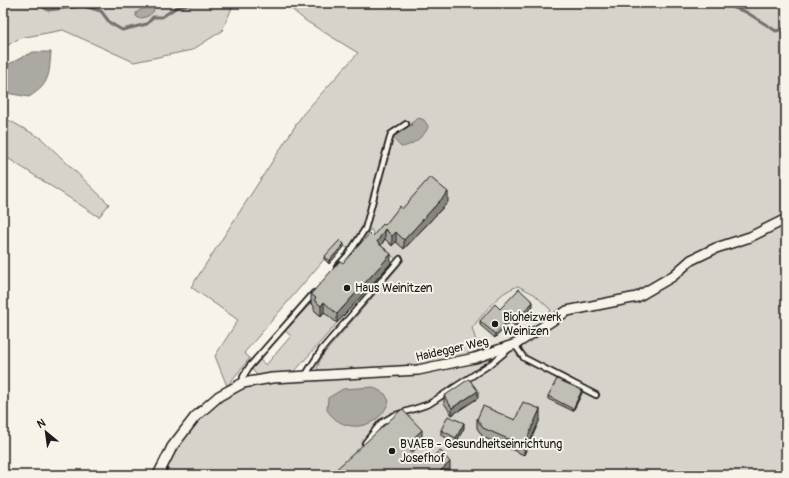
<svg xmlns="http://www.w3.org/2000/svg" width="789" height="478" font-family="Pangolin,sans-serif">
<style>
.built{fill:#e6e3d9}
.green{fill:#d7d3cb;stroke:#7a7874}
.water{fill:#aca9a2;stroke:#72716c}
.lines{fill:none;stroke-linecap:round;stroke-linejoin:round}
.stream{stroke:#72716c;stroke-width:3}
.lane-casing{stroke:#1c1c1c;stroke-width:8}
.street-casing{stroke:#1c1c1c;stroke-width:12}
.lane{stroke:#f7f3e8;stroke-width:4.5}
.street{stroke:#f7f3e8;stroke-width:9}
.wall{fill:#a5a39c;stroke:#1c1c1c}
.shaded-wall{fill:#86857f;stroke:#1c1c1c}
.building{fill:#c0beb5;stroke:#1c1c1c}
.poi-dot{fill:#1c1c1c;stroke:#f7f3e8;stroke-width:1.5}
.labels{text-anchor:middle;stroke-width:4;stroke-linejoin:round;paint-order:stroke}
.poi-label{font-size:12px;fill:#1c1c1c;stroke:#f7f3e8;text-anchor:start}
.street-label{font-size:12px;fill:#1c1c1c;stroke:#f7f3e8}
</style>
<rect width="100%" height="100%" fill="#f7f3e8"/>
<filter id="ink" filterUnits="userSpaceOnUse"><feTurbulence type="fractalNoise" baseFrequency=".025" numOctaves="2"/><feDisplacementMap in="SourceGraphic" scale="8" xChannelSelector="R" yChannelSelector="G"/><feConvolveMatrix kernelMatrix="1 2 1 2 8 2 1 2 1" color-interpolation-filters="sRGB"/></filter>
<g filter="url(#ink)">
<path class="built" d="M518,286L534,294L551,309L543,323L506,343L479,350L472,328L497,297L508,289Z"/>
<g class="green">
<path d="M3,3H234L222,31L192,50L134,62L63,30L20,38L3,48Z"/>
<path d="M284,3H786V475H158L195,417L243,383L418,370L516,344L540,328L551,310L534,294L518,286C497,293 486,311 472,328L479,350C434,372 370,369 320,373L317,368L322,356L401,264L376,241L371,229L352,251L344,246L333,249L244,353L250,358L227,386L215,356L238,320L191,287L303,114L358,53L306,21Z"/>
<path d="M3,117L41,138L109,204L99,217L6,157L3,158Z"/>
<path d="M311,303L316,307L314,310L321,316L324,312L337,323L296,370L289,373L258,377L252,369L260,360L266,365L291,336L285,331Z"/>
</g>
<g class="water">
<path d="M152,7L154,11L148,16L139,19L136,16V13L143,8Z"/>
<path d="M33,52H51C49,75 50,84 29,97L6,93L3,87V67Z"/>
<path d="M419,118L424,120L428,126C427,135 410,147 401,147L392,137V135L409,125L412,126L411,123Z"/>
<path d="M373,387L385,394L389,401C380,429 344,436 327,410L328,398L343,389Z"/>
</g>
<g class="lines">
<g class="stream">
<path d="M37,3L48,10L83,6L101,11L110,23L122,30L147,24L153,17H162L177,7L197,3"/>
<path d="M721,3L746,12L776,31L786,28"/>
</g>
<defs>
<g id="lane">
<path d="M337,267L348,255L365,229L391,134L406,124"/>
<path d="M515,345L524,358L596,395"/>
<path d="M305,376L322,349L400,259"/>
<path d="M243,383V377L249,367L314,293"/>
<path d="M365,443L381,423L393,416L429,404L492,363L509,349"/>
</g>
<path id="street" d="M158,475L172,447L195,417L219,396L243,383L272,378L418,370L475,358L516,344L567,311L637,297L673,276L691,260L716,248L750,237L786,219"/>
</defs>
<use href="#lane" class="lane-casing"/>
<use href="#street" class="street-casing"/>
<use href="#lane" class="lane"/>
<use href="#street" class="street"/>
</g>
<g class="wall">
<path d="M448,202L404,249L396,242L392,246L385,239L381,245L391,263L337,323L324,312L321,316L314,310V306L311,303V294L385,225Z"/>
<path d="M344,247L329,264L324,259V257Z"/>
<path d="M533,306L515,327L510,322L495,338L480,325V321L500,309Z"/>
<path d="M582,393L573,411L548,399V396Z"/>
<path d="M444,396L478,398L452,415L444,403Z"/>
<path d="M477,419L515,420L540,419L524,455L483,437L477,428Z"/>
<path d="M464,428L456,443L441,435V430Z"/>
</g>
<g class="shaded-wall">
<path d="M448,192V202L404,249V240Z"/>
<path d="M385,229V239L377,251V242Z"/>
<path d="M396,232V242L392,246V236Z"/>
<path d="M344,244V247L329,264V261Z"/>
<path d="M391,254V263L337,323V314Z"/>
<path d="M324,302V312L321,316V306Z"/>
<path d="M533,302V306L515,327V322Z"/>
<path d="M510,318V322L495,338V334Z"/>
<path d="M582,390V393L573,411V409Z"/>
<path d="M478,391V398L452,415V408Z"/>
<path d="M540,409V419L524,455V446Z"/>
<path d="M464,423V428L456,443V438Z"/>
<path d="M422,430V443L406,458V445Z"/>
<path d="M450,462V475H436Z"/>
</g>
<g class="building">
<path d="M430,177L448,192L404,240L396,232L392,236L385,229L377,242L391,254L337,314L324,302L321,306L314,300L316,298L311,294L340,261L343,263L369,234L372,237L383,224L385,225L400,206L402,209Z"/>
<path d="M340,240L344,244L329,261L324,257Z"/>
<path d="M519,289L533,302L515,322L510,318L495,334L480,321L495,304L500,309Z"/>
<path d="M469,379L478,391L452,408L444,396Z"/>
<path d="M557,379L582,390L573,409L548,396Z"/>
<path d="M523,402L540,409L524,446L483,428L477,419L483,406L515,420Z"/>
<path d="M402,409L422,430L406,445L424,465L440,450L450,462L436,475H330Z"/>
<path d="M448,416L464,423L456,438L441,430Z"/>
</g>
</g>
<g class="poi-dot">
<circle cx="347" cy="288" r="4"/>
<circle cx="495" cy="324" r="4"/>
<circle cx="392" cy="451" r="4"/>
</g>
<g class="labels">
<g class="poi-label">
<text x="355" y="292">Haus Weinitzen</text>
<text x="503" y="321">Bioheizwerk<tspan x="503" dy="14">Weinizen</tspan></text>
<text x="400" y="448">BVAEB - Gesundheitseinrichtung<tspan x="400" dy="14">Josefhof</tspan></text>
</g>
<g class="street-label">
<text transform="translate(452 349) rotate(-13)" y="4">Haidegger Weg</text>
</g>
</g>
<rect width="789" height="478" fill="none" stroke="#f7f3e8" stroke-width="16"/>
<rect x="8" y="8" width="773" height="462" fill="none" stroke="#1c1c1c" stroke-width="1.5" filter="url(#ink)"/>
<g transform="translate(46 432) rotate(331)" stroke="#f7f3e8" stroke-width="3" paint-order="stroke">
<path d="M0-3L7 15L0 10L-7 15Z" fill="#1c1c1c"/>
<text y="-6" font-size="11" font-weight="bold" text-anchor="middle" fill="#1c1c1c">N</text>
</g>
</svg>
